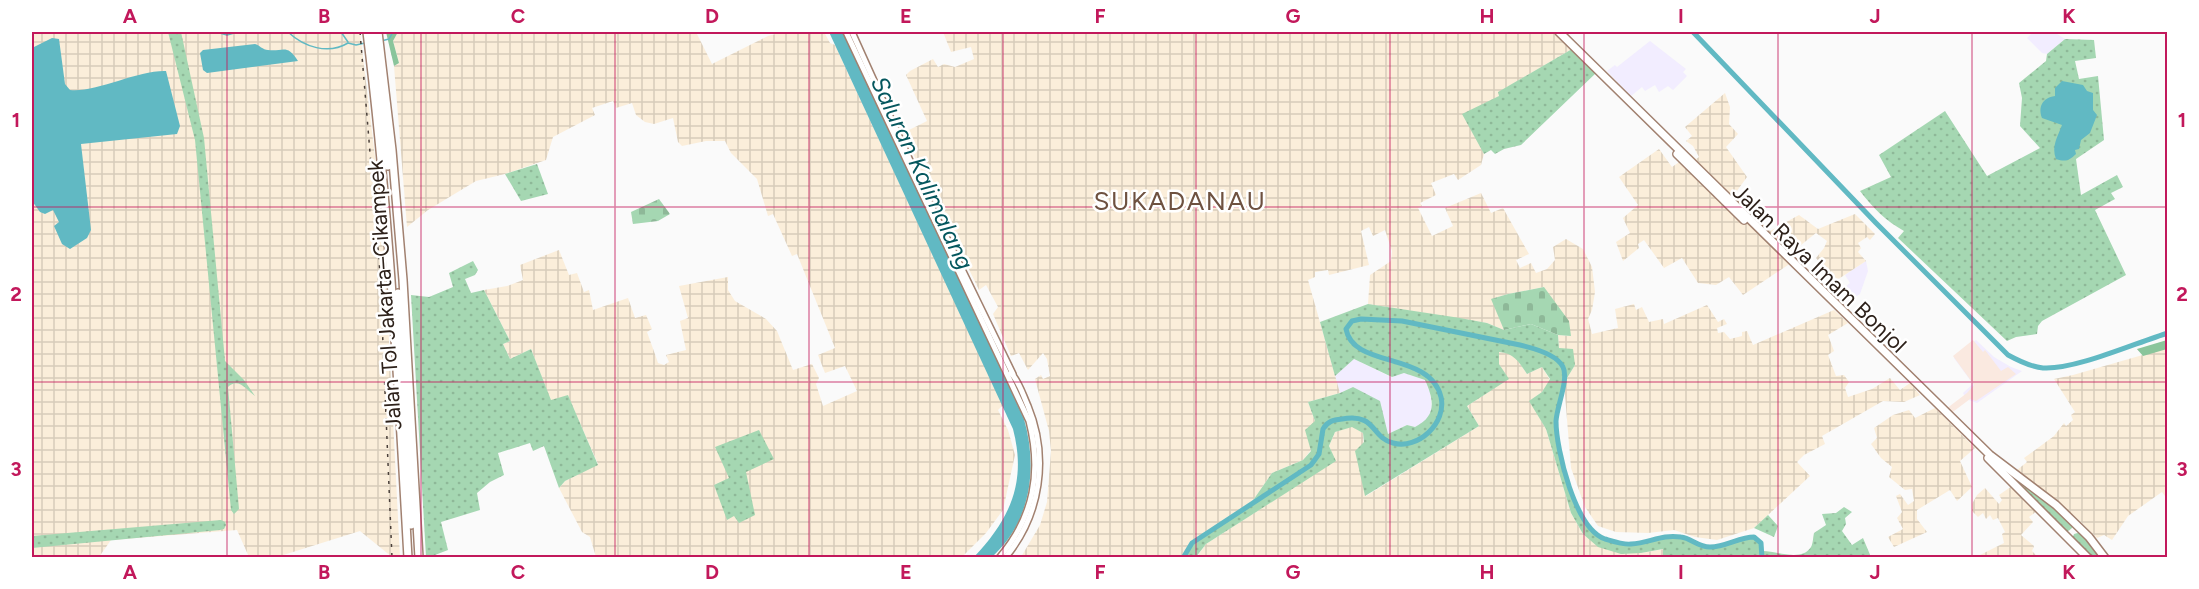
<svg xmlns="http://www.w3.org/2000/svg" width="2199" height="589" font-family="Figtree,sans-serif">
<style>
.commercial{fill:#f2edff}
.industrial{fill:url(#industrial-grid)}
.built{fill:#fae9e0}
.grass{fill:url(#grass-dots)}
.forest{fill:url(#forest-firs)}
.cemetery{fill:url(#cemetery-stones)}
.water{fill:#61b9c3}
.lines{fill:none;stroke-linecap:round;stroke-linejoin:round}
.stream{stroke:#61b9c3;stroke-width:1.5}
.river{stroke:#61b9c3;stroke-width:5}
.major-casing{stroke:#a18170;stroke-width:8}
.highway-casing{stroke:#a18170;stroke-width:10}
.major{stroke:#fff;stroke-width:5}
.highway{stroke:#fff;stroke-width:7}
.rail{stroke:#4b403a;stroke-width:1.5;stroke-dasharray:3 6;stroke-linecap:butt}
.grid{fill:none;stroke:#c2185b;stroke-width:1.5;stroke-opacity:0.55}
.labels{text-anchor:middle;stroke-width:5;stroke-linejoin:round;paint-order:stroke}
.street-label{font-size:22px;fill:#2d211a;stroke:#fff}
.water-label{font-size:24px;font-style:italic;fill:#05575e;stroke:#fff}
.quarter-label{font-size:26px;letter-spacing:1.5px;fill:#6e5140;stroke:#fff}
.neatline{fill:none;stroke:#c2185b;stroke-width:2}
.grid-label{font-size:20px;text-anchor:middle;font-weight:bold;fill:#c2185b}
</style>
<defs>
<pattern id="industrial-grid" width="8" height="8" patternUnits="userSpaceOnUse" patternTransform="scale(1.5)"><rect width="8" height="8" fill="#fbeeda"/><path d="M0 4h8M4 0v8" fill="none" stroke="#d7ccba"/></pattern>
<pattern id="grass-dots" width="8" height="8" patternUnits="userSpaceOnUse" patternTransform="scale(1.5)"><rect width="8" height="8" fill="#a5d7b2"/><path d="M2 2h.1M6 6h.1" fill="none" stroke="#8eb898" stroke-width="1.8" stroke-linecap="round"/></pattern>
<pattern id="forest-firs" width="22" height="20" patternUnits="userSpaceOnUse" patternTransform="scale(1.5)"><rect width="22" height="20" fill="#8ac59b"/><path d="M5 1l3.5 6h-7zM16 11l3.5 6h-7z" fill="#77a985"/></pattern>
<pattern id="cemetery-stones" width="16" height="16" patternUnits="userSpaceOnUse" patternTransform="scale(1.5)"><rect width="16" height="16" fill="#a5d7b2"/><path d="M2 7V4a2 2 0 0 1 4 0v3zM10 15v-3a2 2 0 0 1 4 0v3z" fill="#8eb898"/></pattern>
</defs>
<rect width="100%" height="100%" fill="#fafafa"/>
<g class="commercial">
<path d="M2033,32H2054L2065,39L2047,54L2042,53L2027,38Z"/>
<path d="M1650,41L1686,69L1683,72L1687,76L1673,90L1668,86L1659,92L1655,85L1645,91L1642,87L1631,96L1607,71L1615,65L1617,67Z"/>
<path d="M1866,261L1868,271L1860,294L1844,304L1835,295L1850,283L1845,275Z"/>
<path d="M1976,340L1994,357L2011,367L2022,371L1977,403L1966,399L1963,393L1973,384L1954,358Z"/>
<path d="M1354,359L1391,377L1404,373L1425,380L1430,392L1432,410L1426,422L1415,427L1407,425L1388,434L1353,387L1340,393L1335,376Z"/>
</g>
<g class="industrial">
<path d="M32,32H360L383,223L400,557H392L360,531L277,557H249L237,530L111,540L99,557H32Z"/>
<path d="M398,32H696L712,64L768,36L783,32H824L830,43L835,45L1003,405L998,410L1008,430L1015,455L1003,510L986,533L962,557H596L590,537L582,532L559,488L565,481L598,464L568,396L551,401L531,349L510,359L503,344L510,341L484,290L507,286L523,280L520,265L559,250L569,275L577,273L584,292L589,290L593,310L628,298L635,318L646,315L652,329L647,332L656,357L658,363L664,365L669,362L666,355L686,350L680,321L688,318L679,286L728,277V290L735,301L766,319L777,331L793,370L812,364L819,378L816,384L823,406L857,391L845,366L825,373L818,355L835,348L797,254L792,256L773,214L768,216L757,179L731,153L725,141H706L682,146L678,142L673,118L654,124L645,122L636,115L632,103L616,108L613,101L592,108L595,115L553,137L546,160L505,174L476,181L428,210L407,227L394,66L399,63L393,41Z"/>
<path d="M943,32H1553L1572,49L1499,92V95L1478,140L1484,154L1481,165L1458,180L1454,174L1431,183L1436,195L1420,203L1422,206L1418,208L1432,236L1453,226L1445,208L1481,193L1491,213L1503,208L1529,254L1516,260L1520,268L1531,263L1536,273L1547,269L1555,260L1553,247L1566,239L1583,249L1592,267L1595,292L1592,310L1588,319L1592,334L1618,328L1615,309L1634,304L1636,310L1642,307L1649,322L1663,319L1664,324L1707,305L1718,322L1724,319L1727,324L1717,328L1718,333L1724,332L1730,339L1742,336V332L1747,331L1753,345L1834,310L1848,323L1828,335L1834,351L1828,355L1836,376L1844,375L1849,382L1845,388L1848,397L1872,389L1890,378L1900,390L1910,383L1920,395L1904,402L1883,401L1822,436L1825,444L1804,455L1797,462L1810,476L1754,528L1717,540L1695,537L1674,530L1648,533L1616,532L1598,526L1585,507L1571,468L1564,383L1575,365L1559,348L1558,335L1571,336L1544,287L1508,294L1492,299L1504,330L1487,323L1368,304L1370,275L1391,261L1392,251L1385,230L1373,236L1369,227L1361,231L1369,265L1329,275L1328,270L1315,272V277L1308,280L1340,393L1308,402L1315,421L1311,450L1303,460L1272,473L1249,506L1192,543L1183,557H1021L1040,525L1047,502L1051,451L1049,431L1035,379L1041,375L1043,379L1050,376L1047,359L1043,353L1028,370L1019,353L1011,356L993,314L998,307L986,285L979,290L903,133L927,121L906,75L910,71L933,59L938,67L944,64L955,67L974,59L971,47L951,52Z"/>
<path d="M1725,93L1730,107L1729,124L1738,134L1726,147L1747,177L1734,195L1770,231L1799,215L1818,229L1855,214L1875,234L1870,240L1867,237L1858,243L1861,248L1858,252L1866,261L1837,280L1834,276L1831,277L1816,258L1824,248L1827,241L1816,233L1791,253L1797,259L1743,295L1729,277L1716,285L1698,283L1682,258L1664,268L1644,240L1638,244L1639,248L1623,261L1616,242L1630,233L1623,218L1638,205L1619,177L1659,149L1672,167L1691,154L1696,159L1699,157L1693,146L1686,141L1692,136L1685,127Z"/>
<path d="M2167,348V499L2162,492L2128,516L2112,540L2104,535L2097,538L2079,520L2017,470L2027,462L2024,458L2054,436L2064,423L2066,426L2073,420L2071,415L2075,412L2054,379L2073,375Z"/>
<path d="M1499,352L1508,353L1517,359L1527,374L1542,367L1550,380L1542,392L1530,401L1546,429L1571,513L1583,534L1641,553L1664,549L1663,558H1196L1206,544L1335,461L1329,446L1335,432L1352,426L1363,433L1366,496L1479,426L1467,406L1508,379L1499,364Z"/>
<path d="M1935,408L1975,448L1960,461L1972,487L1957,501L1950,490L1917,510V519L1927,532L1894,547L1888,537L1903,529L1897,518L1902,512L1896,496L1900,494L1908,505L1914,501L1912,489L1905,490L1889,477L1892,467L1881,458L1871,444L1877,438L1874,428L1893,415L1909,410L1915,418Z"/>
<path d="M2012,486L2037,511L2029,517L2033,522L2021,535L2034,546L2032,551L2038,557H1976L2004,543L2002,534L2005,532L1998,518L1993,520L1990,515L1986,519L1983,513L1978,517L1972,511V504L1977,495L1985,488L1999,504L2002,500L1999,495Z"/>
</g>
<path class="built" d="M1973,340L1983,352L1985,350L2001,371L2008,367L2016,374L1976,401L1970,399L1950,414L1946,409L1967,393L1974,385L1953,356Z"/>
<g class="grass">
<path d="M168,32H181L204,138L225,361L244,380L255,396C246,389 238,377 228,387L239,509L234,514L231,510L195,140Z"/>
<path d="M2065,39L2094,40L2096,58L2075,61L2079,79L2098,76L2104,140L2076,159L2081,195L2117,175L2123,187L2111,193L2115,199L2095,210L2126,275L2042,321L2038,326L2037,334L2016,337L2007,341L1898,238L1904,231C1886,221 1873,208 1860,191L1891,177L1879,155L1945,111L1987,176L2040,148L2020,126L2022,98L2019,83L2046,61L2047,54Z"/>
<path d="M1572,49L1596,73L1521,145L1504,149L1495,154L1491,150L1484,154L1462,114L1499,96L1498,92Z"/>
<path d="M537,164L548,194L521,201L505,174Z"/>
<path d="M473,261L478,270L475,275L465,279L471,293L484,290L510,341L503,344L510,359L531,349L551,400L568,395L598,465L565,481L559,488L544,446L533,451L530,443L498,453L504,475L490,482L477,493L480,510L441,522L448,550L435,555L436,557H426L411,295L429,297L453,287L449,273Z"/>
<path d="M1368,304L1460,318L1487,323L1504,330L1531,324L1558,335L1559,348L1573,349L1575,365L1564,383L1558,403L1556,421L1558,441L1568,483L1576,509L1588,527L1602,538L1630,545L1664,536L1684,537L1698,545L1710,547L1730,543L1745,537H1754L1761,543L1763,551C1776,551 1802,562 1811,547C1813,544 1813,537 1814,533L1826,525L1822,514L1836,513L1844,507L1852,512L1845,518L1846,524L1842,531L1852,545L1863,538L1871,557L1736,558L1734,556L1663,558V549L1641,553L1621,554L1598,547L1583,534L1571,513L1546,429L1529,401L1542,392L1550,379L1542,367L1527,374C1519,362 1514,353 1499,352V364L1509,379L1467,406L1479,426L1365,496L1355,451L1364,442L1363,433L1352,427L1335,432L1329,446L1336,461L1206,544L1196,557L1183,558L1192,543L1249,506L1272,473L1303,460L1311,451L1305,430L1315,421L1308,402L1340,393L1353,387L1380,401L1388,434L1407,425L1415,427C1437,416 1434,400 1425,380L1404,373L1392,377L1354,359L1335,376L1320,322Z"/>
<path d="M1917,387L1971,437L2074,524C2072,530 2067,533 2061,531Z"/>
<path d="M759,430L774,459L746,472L755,515L739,523L734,516L727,520L714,485L729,478L715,447Z"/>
<path d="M1768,515L1778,526L1774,537L1754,528Z"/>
<path d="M221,520L225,522L226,525L224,529L220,530L32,548V536Z"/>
<path d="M2081,532L2105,557H2088L2072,539L2074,534Z"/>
</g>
<g class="forest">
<path d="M386,32H398L393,41L399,63L394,66Z"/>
<path d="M2167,340V349L2143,356L2137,349Z"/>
</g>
<g class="cemetery">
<path d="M659,199L670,214L658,221L633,224L631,212Z"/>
<path d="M1544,287L1569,321L1571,336L1558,335L1531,324L1504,330L1491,299L1508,294Z"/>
</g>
<g class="water">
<path d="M829,32H844L1024,419C1038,468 1031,522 992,557H974C1010,519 1027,482 1013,429Z"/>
<path d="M52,38L59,39L65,84L70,90C95,93 138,70 166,71L180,126L177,134L81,144L91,230L87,238L70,249L62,244L54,226L59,222L53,210L45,214L40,212L32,201V48Z"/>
<path d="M255,44C259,45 263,50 268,50C283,52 287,43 298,61L207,73L203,70L200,53L203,50Z"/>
<path d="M2062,81L2083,85L2087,91L2093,93V110L2097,115L2090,133L2081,140L2079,149L2075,150L2076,154C2069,161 2065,162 2056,159C2051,146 2058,136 2062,125L2042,118C2038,107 2042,98 2055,96V88Z"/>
</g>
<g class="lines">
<g class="stream">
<path d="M216,32L227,35L238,32"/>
<path d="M288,32C304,47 328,55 348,43L356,45L365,43"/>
<path d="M341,32L348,42"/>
<path d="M381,41L389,39L393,32"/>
</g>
<g class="river">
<path d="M1693,32L1876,223L2008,355C2019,361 2031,367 2043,368C2075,370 2135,343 2168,333"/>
<path d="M1183,558L1192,543L1311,465L1319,454L1323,429C1328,421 1333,420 1342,419C1377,413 1370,437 1393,443C1418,450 1447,423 1441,397C1430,351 1353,369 1346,329L1352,321L1361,319L1402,321L1520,345C1533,348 1557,354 1563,367C1569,379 1557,406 1556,421C1556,449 1575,529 1605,539C1612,541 1624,545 1631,544C1650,543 1661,534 1681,537C1691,538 1698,547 1710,547C1726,547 1739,537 1754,537L1761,543L1762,558"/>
</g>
<defs>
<g id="major">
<path d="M846,32L1029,421C1042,472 1034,517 999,558"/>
<path d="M852,32L912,165"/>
<path d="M922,187L1013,374"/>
<path d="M1005,558C1041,515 1049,457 1028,406C1023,395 1019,381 1011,373"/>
</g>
<g id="highway">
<path d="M367,32C389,206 398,382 408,558"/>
<path d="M373,32L388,166"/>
<path d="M378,32L392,150L403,280L419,558"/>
<path d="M1559,32L1990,455L2056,505L2089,537L2105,558"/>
<path d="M1677,154L1744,220"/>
<path d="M398,293L411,525"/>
<path d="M1988,458L2088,558"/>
</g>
</defs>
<use href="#major" class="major-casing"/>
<use href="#highway" class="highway-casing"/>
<use href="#major" class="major"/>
<use href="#highway" class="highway"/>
<path class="rail" d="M360,32L380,273L392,558"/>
</g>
<path class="grid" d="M227,32V558M421,32V558M615,32V558M809,32V558M1003,32V558M1196,32V558M1390,32V558M1584,32V558M1778,32V558M1972,32V558M32,207H2168M32,382H2168"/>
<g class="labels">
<g class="street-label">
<text transform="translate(1820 268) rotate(44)" y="8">Jalan Raya Imam Bonjol</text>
<text transform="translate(384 295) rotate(-94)" y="8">Jalan Tol Jakarta–Cikampek</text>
</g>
<g class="water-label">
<text transform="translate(922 173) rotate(65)" y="8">Saluran Kalimalang</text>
</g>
<g class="quarter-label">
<text x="1180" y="210">SUKADANAU</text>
</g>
</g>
<rect width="2199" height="589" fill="none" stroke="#ffffff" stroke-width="66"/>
<rect x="33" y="33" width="2133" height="523" class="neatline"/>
<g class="grid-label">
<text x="130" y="23">A</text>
<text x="324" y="23">B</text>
<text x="518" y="23">C</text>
<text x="712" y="23">D</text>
<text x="906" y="23">E</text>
<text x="1100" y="23">F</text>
<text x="1293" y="23">G</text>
<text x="1487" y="23">H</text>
<text x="1681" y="23">I</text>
<text x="1875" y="23">J</text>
<text x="2069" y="23">K</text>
<text x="16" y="127">1</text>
<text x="2182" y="127">1</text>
<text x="16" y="301">2</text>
<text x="2182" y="301">2</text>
<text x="16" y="476">3</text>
<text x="2182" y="476">3</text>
<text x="130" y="579">A</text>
<text x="324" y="579">B</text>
<text x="518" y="579">C</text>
<text x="712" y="579">D</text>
<text x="906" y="579">E</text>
<text x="1100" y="579">F</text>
<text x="1293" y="579">G</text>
<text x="1487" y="579">H</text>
<text x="1681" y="579">I</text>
<text x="1875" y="579">J</text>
<text x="2069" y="579">K</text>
</g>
</svg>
